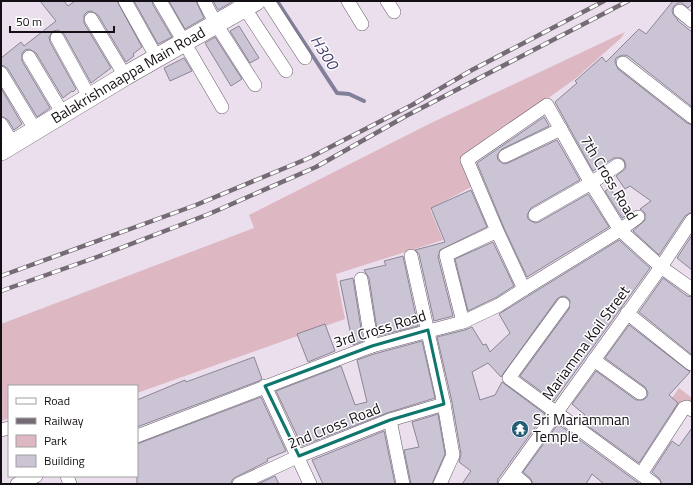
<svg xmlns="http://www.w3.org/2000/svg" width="693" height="485" font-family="'Titillium Web',sans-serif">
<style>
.green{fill:#ddb8c2}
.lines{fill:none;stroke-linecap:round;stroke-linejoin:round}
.stream{stroke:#817f99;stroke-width:4}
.building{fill:#cbc4d5;stroke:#8b8595}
.street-casing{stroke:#675b68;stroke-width:14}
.secondary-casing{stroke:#675b68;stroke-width:20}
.street{stroke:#fff;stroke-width:13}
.secondary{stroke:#fff;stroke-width:19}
.rail-casing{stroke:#746b75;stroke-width:4.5}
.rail{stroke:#fff;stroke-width:3;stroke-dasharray:9;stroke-linecap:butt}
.marked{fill:none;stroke:#0f766e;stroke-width:3;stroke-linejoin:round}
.labels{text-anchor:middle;stroke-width:3;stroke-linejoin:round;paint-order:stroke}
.street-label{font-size:15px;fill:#140f14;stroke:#fff}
.poi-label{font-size:15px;fill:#140f14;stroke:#fff;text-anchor:start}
.water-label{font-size:16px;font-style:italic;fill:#433f6f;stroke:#fff}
</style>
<rect width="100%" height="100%" fill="#ebdeed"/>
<g class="green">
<path d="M625,32L621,38L575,79L464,158L473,186L430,209L443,240L336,274L345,319L137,393V386H9V418L1,421V324L254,228L249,215L429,124Z"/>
<path d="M679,388L692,398V411L678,417L665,408Z"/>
</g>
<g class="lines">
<path class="stream" d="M277,1L337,93L349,94L364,101"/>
</g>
<g class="building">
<path d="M40,1H64L68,6L75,1H117L142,47L133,54L134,56L126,62L98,15L91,11L87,12L84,15V23L111,68L91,83L64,34L58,30L53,31L49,37L50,42L76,89L73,92L72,91L63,98L36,53L29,49L25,50L22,53V61L50,108L37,117L8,69L4,66L1,65V58L21,42L24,46L56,21Z"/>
<path d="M134,1H152L153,5L172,37L158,44Z"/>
<path d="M169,1H196L204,18L185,29Z"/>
<path d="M213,1H232V2L218,10Z"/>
<path d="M673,1H692V4L688,8L682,3H678L674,6L672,10L673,14L678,20H677L692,32V107L628,56L624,55L620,56L616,58L615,62L618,69L687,123L692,125V212L685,216L659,255L633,231L645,220V213L640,209L651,201L630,186L625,189L616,176L625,169L626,165L624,160L621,158H614L593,171L555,102L577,83L575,81L602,57L606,62L639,29L646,34Z"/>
<path d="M239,26L259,58L250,63L230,31Z"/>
<path d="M215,37L242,79L231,86L205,43Z"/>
<path d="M184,58L192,71L170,81L164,68Z"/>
<path d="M1,88L22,124L14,130L8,120L1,116Z"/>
<path d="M544,117L549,126L502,149L497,155L498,160L504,164L508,163L557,140L580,180L531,208L527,215L528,219L535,223L539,222L588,194L609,227L527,277L504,228L477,163Z"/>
<path d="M610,188L627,215L622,218L605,191Z"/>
<path d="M471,190L487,227L440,250L438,257L453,316L434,321L419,254L415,250L445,242L431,208Z"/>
<path d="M692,235V270L677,258Z"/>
<path d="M619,240L650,268L554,401L520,376L569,309L570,301L568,298L564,296L560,297L557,299L501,377L488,363L472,372L480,400L495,395L502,382L545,414L498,479L497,484H462L471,471L459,462L461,454L452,402L437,337L465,330L472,327L483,345L486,344L490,352L510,333L499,314Z"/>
<path d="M493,242L514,286L495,298L468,311L455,259Z"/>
<path d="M403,256L418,326L378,336L369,278L364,270L386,265L384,261Z"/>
<path d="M353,278L363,341L353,345L340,281Z"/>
<path d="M663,278L687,296L692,297V355L639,312Z"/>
<path d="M325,324L335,351L308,362L297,334Z"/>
<path d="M629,325L690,372L669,395L678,403L639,463L581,421L585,415L572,404L596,371L636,400H643L647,397L648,393L645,387L605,358Z"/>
<path d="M422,341L435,398L387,413L302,446L276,391L341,366L355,405L367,402L357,360L374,354Z"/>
<path d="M254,357L262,379L259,381L137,427V400L185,380L186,382Z"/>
<path d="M261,397L286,451L267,459L268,461L236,477L232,480L231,484H137V444Z"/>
<path d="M438,414L445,454L432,484H411L404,450L419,447L412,422Z"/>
<path d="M558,424L640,484H604L592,474L586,484H533L530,478L523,472Z"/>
<path d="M692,428V484H662L659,478L652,472L672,441L679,446Z"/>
<path d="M384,431L395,484H323L312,460Z"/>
<path d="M275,476L279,484H258Z"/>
</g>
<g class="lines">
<defs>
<g id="street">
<path d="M125,1L157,58"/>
<path d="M160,1L222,107"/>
<path d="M204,1L216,24L255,85"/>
<path d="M240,1L286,71"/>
<path d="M268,1L305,58"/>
<path d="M348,1L362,24"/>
<path d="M387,1L394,12"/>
<path d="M680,11L692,21"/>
<path d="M91,19L125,76"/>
<path d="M57,38L90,98"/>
<path d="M29,57L63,114"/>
<path d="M623,63L692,117"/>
<path d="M1,73L36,131"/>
<path d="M1,124L13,144"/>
<path d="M505,156L561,129"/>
<path d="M535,215L591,183L618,165"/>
<path d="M411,256L444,404L453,455L440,484"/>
<path d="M361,279L372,346"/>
<path d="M524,289L497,231L467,160L547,105L591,183L620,230L661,267L692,289"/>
<path d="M563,304L509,378L654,484"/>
<path d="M627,313L691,364"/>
<path d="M463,322L446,255L497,231"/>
<path d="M594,360L640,393"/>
<path d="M265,386L310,484"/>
<path d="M390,420L403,484"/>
<path d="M1,430L9,428"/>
<path d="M137,436L372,346L463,322L499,305L524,289L620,230L638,217"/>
<path d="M513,474L525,484"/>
<path d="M641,474L684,408L687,407L692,410"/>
<path d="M67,476L70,484"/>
<path d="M17,484L36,476"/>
<path d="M239,484L299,456L390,420L444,404"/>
<path d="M505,484L661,267L692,220"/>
</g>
<g id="secondary">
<path id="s1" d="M1,151L125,76L256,1"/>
</g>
</defs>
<use href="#street" class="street-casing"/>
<use href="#secondary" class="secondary-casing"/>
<use href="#street" class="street"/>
<use href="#secondary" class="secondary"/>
<defs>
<g id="rail">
<path d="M1,276L196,205L309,158L412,105L472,70L604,1"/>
<path d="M1,291L97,257L209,214L316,167L406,116L628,1"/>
</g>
</defs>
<use href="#rail" class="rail-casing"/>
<use href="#rail" class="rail"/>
</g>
<path class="marked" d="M428,330L444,404L390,420L299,456L265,386L372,346Z"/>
<defs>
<symbol id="temple-disc" viewBox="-11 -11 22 22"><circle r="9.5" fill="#255d77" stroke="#fff"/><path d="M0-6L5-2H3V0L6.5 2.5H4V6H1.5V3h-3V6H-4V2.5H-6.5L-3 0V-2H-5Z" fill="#fff"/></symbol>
</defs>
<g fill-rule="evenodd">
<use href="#temple-disc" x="510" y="419" width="20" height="20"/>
</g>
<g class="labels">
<g class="street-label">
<text dy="5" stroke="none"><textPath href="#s1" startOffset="148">Balakrishnaappa Main Road</textPath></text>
<text transform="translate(609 178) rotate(59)" y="5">7th Cross Road</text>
<text transform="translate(380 329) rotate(-17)" y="5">3rd Cross Road</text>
<text transform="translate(586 343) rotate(-54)" y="5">Mariamma Koil Street</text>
<text transform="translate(334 426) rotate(-22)" y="5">2nd Cross Road</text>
</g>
<g class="poi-label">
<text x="533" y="425">Sri Mariamman<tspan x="533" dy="17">Temple</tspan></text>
</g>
<g class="water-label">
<text transform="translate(325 52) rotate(57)" y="6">H300</text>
</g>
</g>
<rect width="693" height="485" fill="none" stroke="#140f14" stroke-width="4"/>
<rect x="8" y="385" width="130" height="92" fill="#ffffff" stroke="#a19fa1"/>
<rect x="16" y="398" width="20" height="6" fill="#ffffff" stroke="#a19fa1"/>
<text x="44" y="405" font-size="12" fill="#140f14">Road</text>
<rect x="16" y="418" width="20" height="6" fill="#746b75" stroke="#a19fa1"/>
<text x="44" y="425" font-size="12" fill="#140f14">Railway</text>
<rect x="16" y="435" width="20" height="12" fill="#ddb8c2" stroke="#a19fa1"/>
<text x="44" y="445" font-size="12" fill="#140f14">Park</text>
<rect x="16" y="455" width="20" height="12" fill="#cbc4d5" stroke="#a19fa1"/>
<text x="44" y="465" font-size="12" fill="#140f14">Building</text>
<path d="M10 26v6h104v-6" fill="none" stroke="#140f14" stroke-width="2"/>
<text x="16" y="26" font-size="12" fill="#140f14" stroke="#ffffff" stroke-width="3" paint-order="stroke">50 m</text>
</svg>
